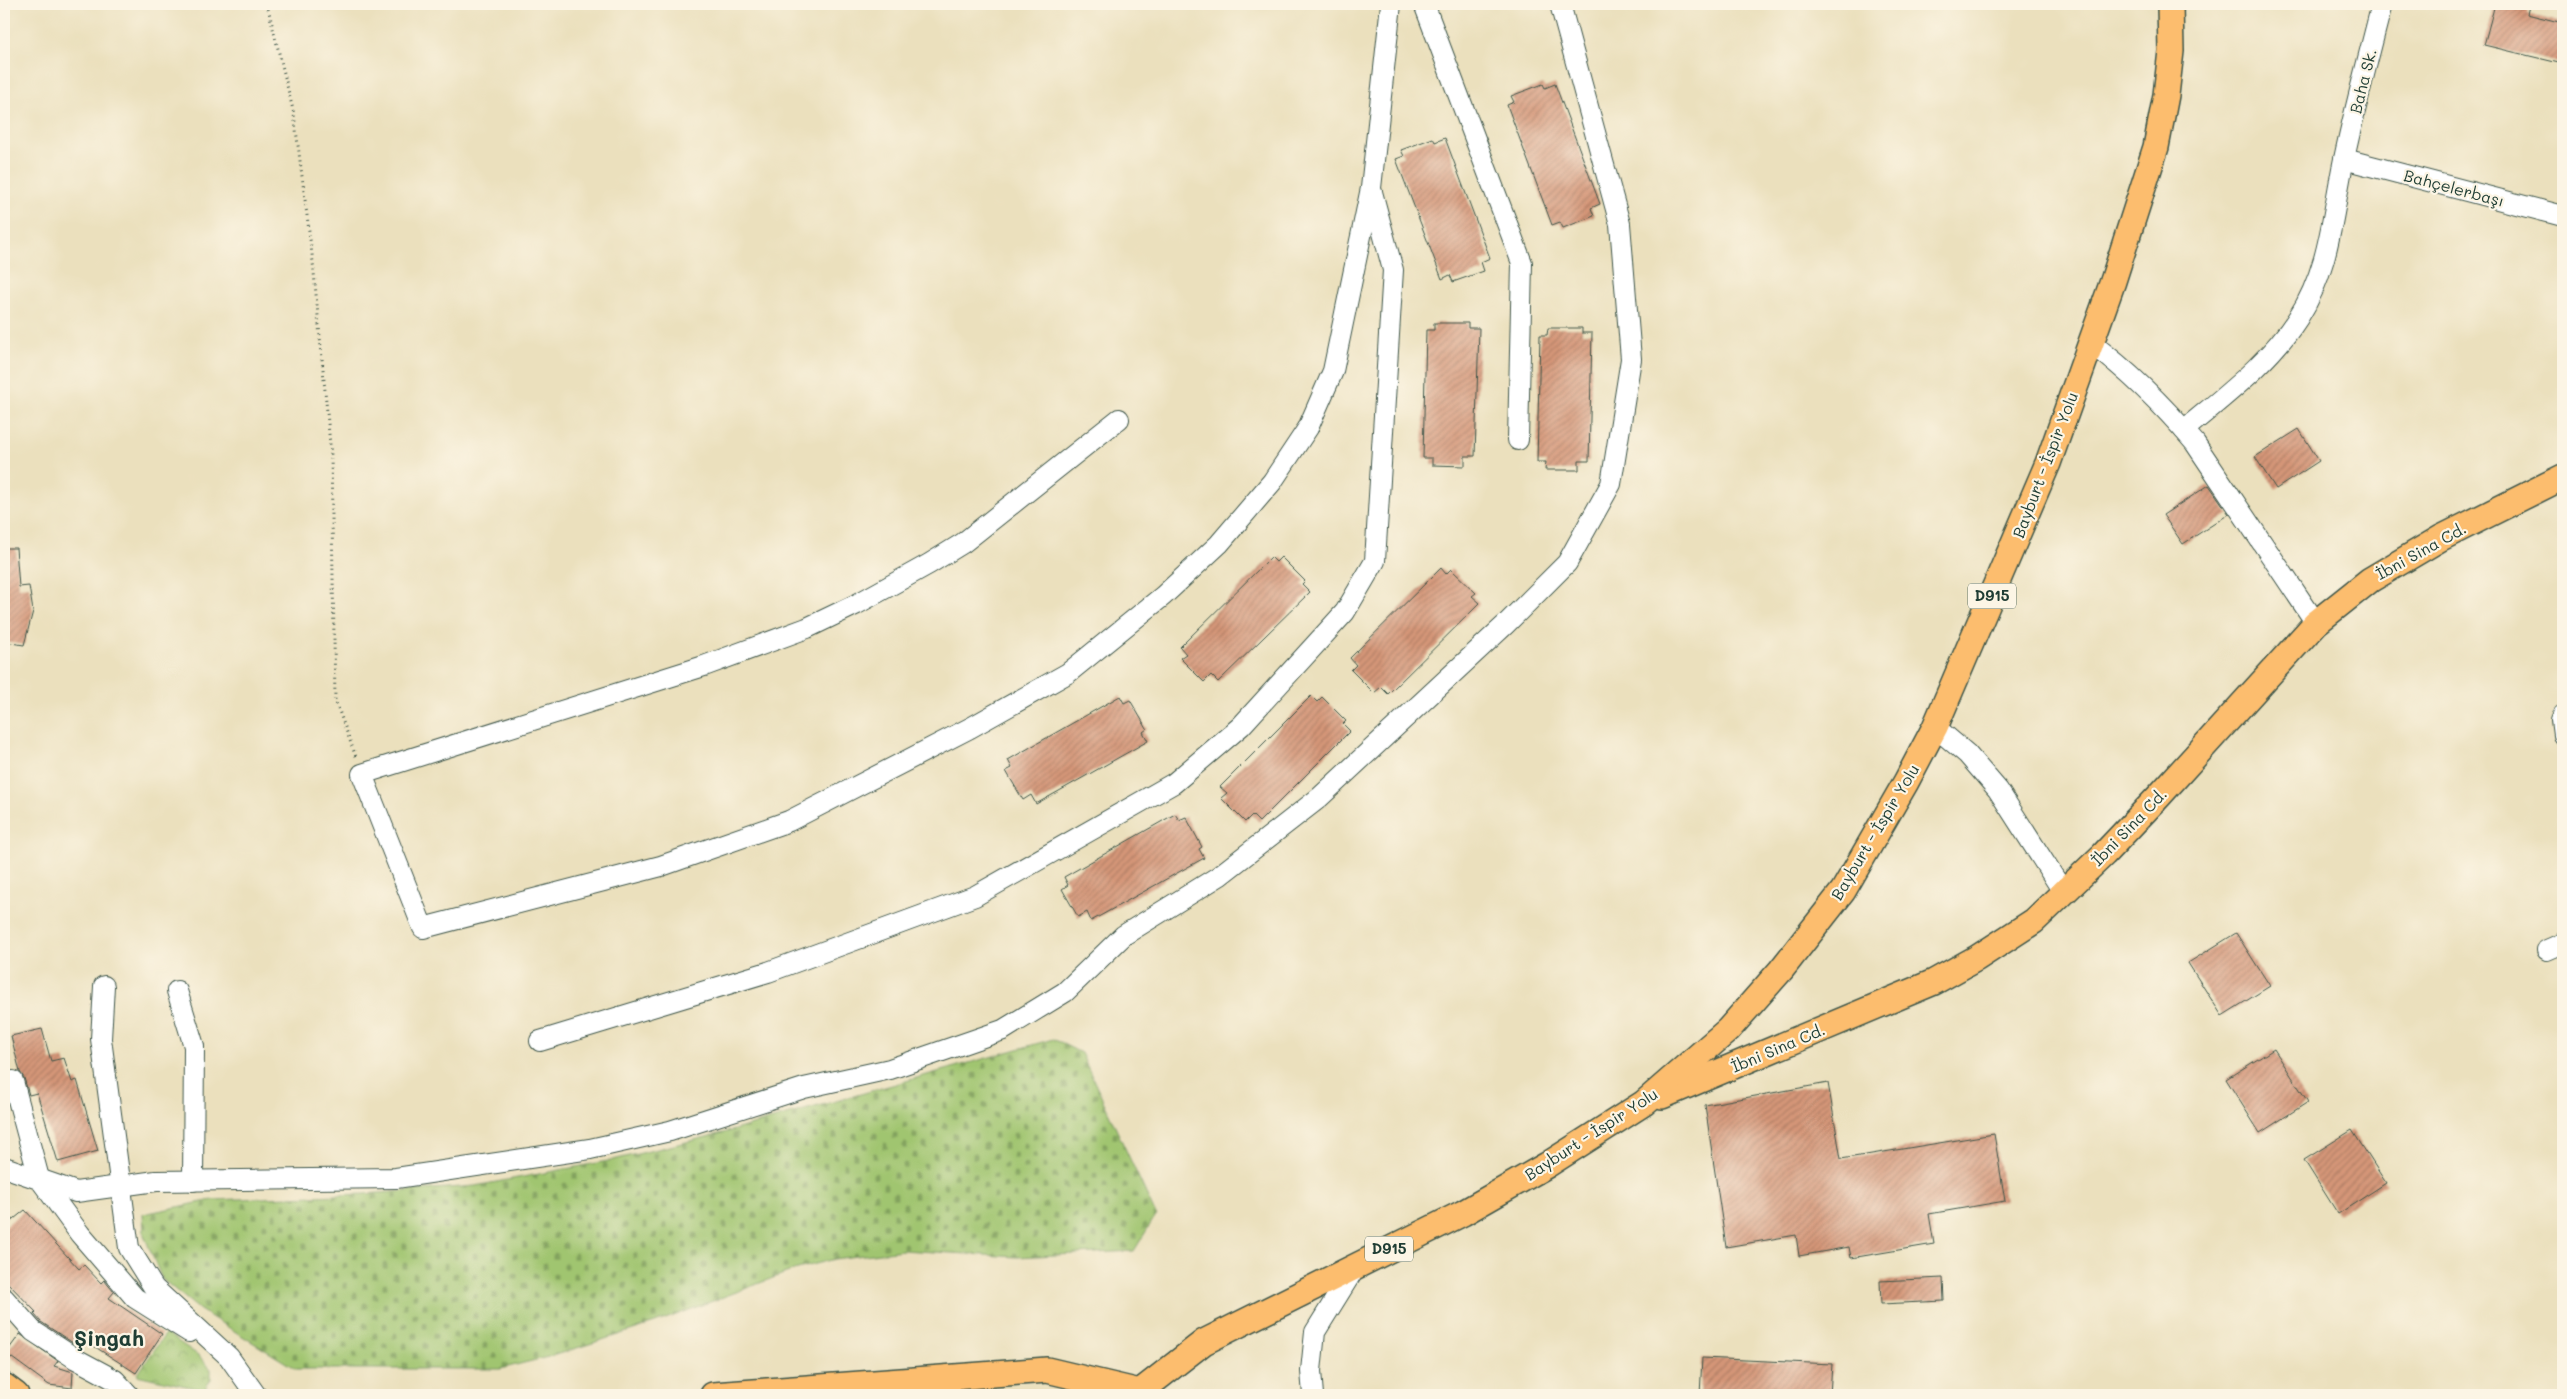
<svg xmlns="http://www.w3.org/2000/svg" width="2567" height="1399" font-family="Mali,sans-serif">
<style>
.cemetery{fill:url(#cemetery-stones);stroke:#608152}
.park{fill:url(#park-crowns);stroke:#608152}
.building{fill:url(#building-hatch)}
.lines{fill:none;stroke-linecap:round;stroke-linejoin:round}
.minor-casing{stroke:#3e5549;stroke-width:22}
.major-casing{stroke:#3e5549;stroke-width:28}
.path{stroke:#3e5549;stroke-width:3;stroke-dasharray:1 4;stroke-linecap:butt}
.minor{stroke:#fff;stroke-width:20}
.major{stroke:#fcbd6e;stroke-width:25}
.labels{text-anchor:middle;stroke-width:4.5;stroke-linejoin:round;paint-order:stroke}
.shield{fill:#fcf5e5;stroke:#617469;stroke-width:1}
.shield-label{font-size:15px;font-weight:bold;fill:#1f3d34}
.street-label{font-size:16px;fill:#1f3d34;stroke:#fcf5e5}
.district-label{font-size:21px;font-weight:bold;fill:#1f3d34;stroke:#fcf5e5}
</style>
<defs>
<pattern id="cemetery-stones" width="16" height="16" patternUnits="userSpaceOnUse" patternTransform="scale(1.25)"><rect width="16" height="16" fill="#a0c570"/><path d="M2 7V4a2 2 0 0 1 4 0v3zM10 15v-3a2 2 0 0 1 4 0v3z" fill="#82a15d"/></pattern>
<pattern id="park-crowns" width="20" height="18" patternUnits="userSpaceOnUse" patternTransform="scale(1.25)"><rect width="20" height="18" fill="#a0c570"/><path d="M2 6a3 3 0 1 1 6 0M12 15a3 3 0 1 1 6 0" fill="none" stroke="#82a15d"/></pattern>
<pattern id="building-hatch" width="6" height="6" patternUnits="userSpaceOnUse" patternTransform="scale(1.25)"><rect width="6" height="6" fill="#d59678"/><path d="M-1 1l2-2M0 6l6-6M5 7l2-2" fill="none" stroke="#ac7c63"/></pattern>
</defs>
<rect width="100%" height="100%" fill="#fcf5e5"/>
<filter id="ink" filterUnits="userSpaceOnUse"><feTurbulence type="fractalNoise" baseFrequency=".02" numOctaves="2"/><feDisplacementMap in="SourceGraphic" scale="10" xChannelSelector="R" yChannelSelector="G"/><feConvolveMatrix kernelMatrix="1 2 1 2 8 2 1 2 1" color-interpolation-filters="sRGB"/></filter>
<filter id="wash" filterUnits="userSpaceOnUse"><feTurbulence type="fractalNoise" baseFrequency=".0096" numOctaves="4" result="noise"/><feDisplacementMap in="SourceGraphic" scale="20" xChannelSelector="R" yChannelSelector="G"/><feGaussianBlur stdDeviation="1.12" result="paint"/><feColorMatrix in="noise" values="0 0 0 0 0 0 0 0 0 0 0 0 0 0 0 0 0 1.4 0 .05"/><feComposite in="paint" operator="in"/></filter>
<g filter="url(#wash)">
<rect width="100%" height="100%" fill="#ebe0bd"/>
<path class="cemetery" d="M1053,1039L1081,1053L1156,1215L1134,1251L1017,1257L902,1250L834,1259L794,1270L655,1323L552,1356L500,1369H296L200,1310L162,1279L144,1235L143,1214L212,1200L364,1194L475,1186L613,1160L731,1131Z"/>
<path class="park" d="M166,1333L198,1355L211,1369V1379L204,1390L137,1375Z"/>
<g id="blocks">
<g class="building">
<path d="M2495,4H2518L2529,6L2527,14L2563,23V64L2484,45Z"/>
<path d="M1543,84L1545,88L1555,84L1600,204L1591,208L1594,216L1563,228L1560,222L1552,225L1507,105L1514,102L1511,96Z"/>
<path d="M1433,138L1435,142L1445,138L1490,258L1481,262L1484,271L1453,282L1450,275L1442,279L1396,159L1404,156L1401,150Z"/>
<path d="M1434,323H1468V328H1479L1475,456H1465V466L1432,465V458H1423L1426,330H1434Z"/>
<path d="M1548,328H1582V333H1592L1589,461H1579V470H1545L1546,462H1537L1540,335H1547Z"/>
<path d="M2299,429L2319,461L2276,489L2255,457Z"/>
<path d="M2209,485L2229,514L2183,544L2163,515Z"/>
<path d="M4,548H16L19,587L29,586L33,611L24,645L4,642Z"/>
<path d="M1271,557L1276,562L1281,557L1305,581L1302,584L1310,592L1218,682L1211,675L1204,682L1180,658L1186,654L1180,647Z"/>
<path d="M1441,568L1446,574L1451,569L1476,593L1472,596L1480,603L1388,694L1381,687L1374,693L1351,670L1356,665L1350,658Z"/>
<path d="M1120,696L1124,703L1130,700L1147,729L1143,732L1148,741L1036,804L1031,795L1023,800L1006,771L1012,768L1008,760Z"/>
<path d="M1311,696L1317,702L1322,697L1346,721L1343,724L1350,731L1259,822L1252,815L1245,822L1221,798L1227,793L1220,787Z"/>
<path d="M1175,814L1179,820L1186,817L1202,847L1199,849L1204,858L1091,921L1087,912L1078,917L1062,889L1068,885L1064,877Z"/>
<path d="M2236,933L2270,986L2222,1016L2188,963Z"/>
<path d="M42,1029L51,1061L64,1058L72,1082L77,1080L98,1151L58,1162L37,1093L29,1095L24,1078L20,1072L11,1036Z"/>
<path d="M2274,1049L2308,1102L2260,1133L2226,1079Z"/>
<path d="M1828,1083L1841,1159L1994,1134L2005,1201L1929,1214L1934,1244L1851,1258L1849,1247L1799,1256L1796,1235L1726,1247L1705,1105Z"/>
<path d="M2352,1130L2386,1183L2338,1214L2304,1160Z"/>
<path d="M25,1210L79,1269L84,1265L101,1283L104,1280L114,1292L109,1298L162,1334L136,1373L78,1336L73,1343L41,1322L34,1314L36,1312L4,1279V1227Z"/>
<path d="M1943,1278L1944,1301L1881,1304L1880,1281Z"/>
<path d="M20,1334L58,1361L54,1366L73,1372L72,1388L49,1385L8,1355L6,1353Z"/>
<path d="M1702,1358L1832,1364L1830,1395H1700Z"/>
</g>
</g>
</g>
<g filter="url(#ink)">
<use href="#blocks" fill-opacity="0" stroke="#3e5549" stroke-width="1"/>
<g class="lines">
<defs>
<g id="minor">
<path d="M1424,4L1522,263L1518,440"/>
<path d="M2344,159L2563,216"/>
<path d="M2091,343C2130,372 2163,405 2195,443L2316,623"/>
<path d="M1119,419L963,543L929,564L857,604L807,628L704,666L362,774L423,928L661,866L789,821L970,728L1068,673L1163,596L1219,544L1272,482L1308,428L1333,371L1371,188L1391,4"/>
<path d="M2184,430C2224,396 2269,363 2298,318C2330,268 2332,215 2344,159C2355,107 2369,55 2382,4"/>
<path d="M2563,715L2561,720L2563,735"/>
<path d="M1935,727L1967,754L1998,790L2064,893"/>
<path d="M2547,950L2563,943"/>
<path d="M104,986L101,1039L129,1248L154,1288L229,1357L256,1395"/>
<path d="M177,991L194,1046L193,1181"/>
<path d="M540,1041L768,972L975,896L1174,783L1241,726L1345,612L1375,561L1393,270L1372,192"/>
<path d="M13,1081L39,1178L80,1234L135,1298L189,1332"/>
<path d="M4,1167L76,1192L156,1181L396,1178L590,1149L670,1131L804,1088L890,1069L1003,1030L1065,992L1124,935L1219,876L1319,798L1505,625L1567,563L1611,484L1631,359L1620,224L1560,4"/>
<path d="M4,1298L33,1331L76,1359L115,1380L129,1395"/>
<path d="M1313,1395L1311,1371L1315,1332L1356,1266"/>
</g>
<g id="major">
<path d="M1662,1096L1934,982L1977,958L2034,921L2104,854L2159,796L2316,623L2370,580L2441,538L2563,477"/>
<path d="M4,1386L16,1395"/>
<path d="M713,1395L1047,1370L1140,1392"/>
<path d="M1136,1395L1204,1342L1463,1213L1547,1165L1644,1103L1728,1030L1781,970L1843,891L1906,782L1935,727L2048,463L2113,281L2156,147L2166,95L2171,51L2170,4"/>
</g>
</defs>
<use href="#minor" class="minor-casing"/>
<use href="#major" class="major-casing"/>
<path class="path" d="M267,4L294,114L313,262L331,455L335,700L356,757"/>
<use href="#minor" class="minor"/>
<use href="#major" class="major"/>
</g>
</g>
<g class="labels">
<g class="shield">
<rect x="1968" y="583.5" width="48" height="25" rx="4"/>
<rect x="1365" y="1236.5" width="48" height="25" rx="4"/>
</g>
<g class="shield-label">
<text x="1992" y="601">D915</text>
<text x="1389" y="1254">D915</text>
</g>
<g class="street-label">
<text transform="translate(2363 81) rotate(-76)" y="6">Baha Sk.</text>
<text transform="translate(2454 188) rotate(15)" y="6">Bahçelerbaşı</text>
<text transform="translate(2045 465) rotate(-69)" y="6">Bayburt - İspir Yolu</text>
<text transform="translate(2421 551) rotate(-29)" y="6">İbni Sina Cd.</text>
<text transform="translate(2129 827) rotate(-46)" y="6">İbni Sina Cd.</text>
<text transform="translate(1875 832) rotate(-59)" y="6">Bayburt - İspir Yolu</text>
<text transform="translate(1778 1048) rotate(-23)" y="6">İbni Sina Cd.</text>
<text transform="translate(1591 1134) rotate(-33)" y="6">Bayburt - İspir Yolu</text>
</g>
<g class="district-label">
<text x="109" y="1346">Şingah</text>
</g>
</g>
<rect width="2567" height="1399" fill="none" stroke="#fcf5e5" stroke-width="20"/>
</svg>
